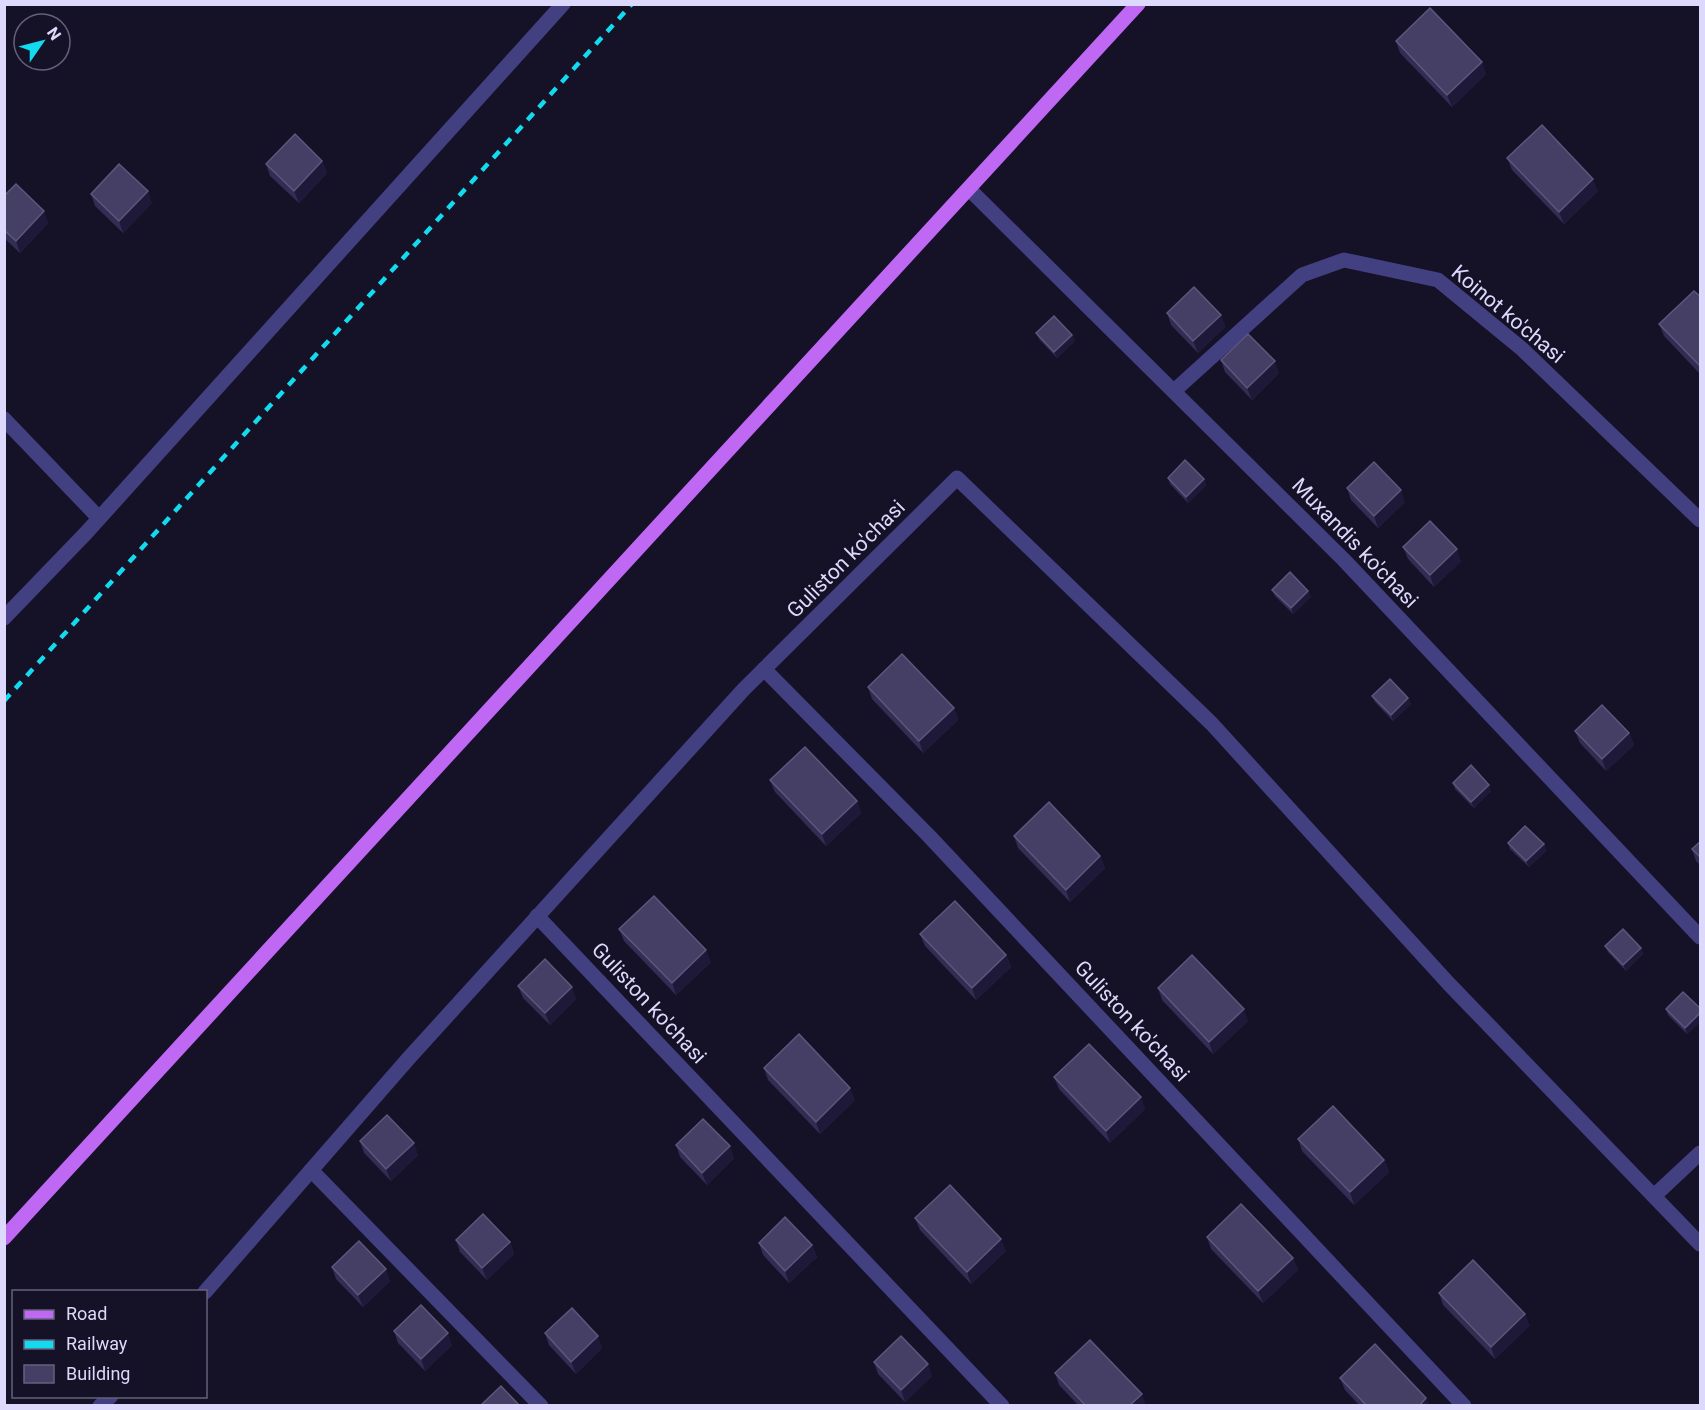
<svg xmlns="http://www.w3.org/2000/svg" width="1705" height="1410" font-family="Roboto,sans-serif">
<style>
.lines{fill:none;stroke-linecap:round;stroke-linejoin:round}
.minor{stroke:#424081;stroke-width:15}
.major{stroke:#bf68f4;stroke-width:15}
.rail{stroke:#13daee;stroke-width:4.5;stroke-dasharray:9 8;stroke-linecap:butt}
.wall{fill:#332c53}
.shaded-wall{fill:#1f1939}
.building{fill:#453f65;stroke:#5d577d;stroke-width:1.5}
.labels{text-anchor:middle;stroke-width:4.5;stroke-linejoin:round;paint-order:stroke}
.street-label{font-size:21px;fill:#ddd9fc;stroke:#151126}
</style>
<rect width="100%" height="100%" fill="#151126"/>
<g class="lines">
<g class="minor">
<path d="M969,189L1344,560L1700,937"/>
<path d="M1174,391L1302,275L1344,260L1438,280L1522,349L1700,520"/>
<path d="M4,419L99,518"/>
<path d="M4,618L86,533L563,4"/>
<path d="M764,669L929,836L1464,1406"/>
<path d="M537,916L1002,1406"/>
<path d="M311,1170L541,1406"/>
<path d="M1654,1196L1700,1153"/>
<path d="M205,1292L408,1059L744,689L957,478L1212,724L1449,984L1700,1244"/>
<path d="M100,1406L111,1396"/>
</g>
<path class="major" d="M4,1238L1138,4"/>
<path class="rail" d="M4,701L632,4"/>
</g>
<g class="wall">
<path d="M1396,41L1486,74L1452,107L1400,53Z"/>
<path d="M1507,158L1598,191L1564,224L1512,170Z"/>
<path d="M322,161L327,173L299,203L270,176L266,164Z"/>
<path d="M91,194L152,203L123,233L95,206Z"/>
<path d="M4,196L48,223L20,253L4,238Z"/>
<path d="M1701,297V375L1664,336L1659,324Z"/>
<path d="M1167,313L1221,315L1225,327L1198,353L1171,325Z"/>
<path d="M1036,333L1072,335L1075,341L1057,358L1039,339Z"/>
<path d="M1221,360L1279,373L1252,400L1225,372Z"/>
<path d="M1168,478L1204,479L1206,485L1188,503L1170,484Z"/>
<path d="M1347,488L1405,502L1378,528L1351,500Z"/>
<path d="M1403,547L1461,561L1434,587L1408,559Z"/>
<path d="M1272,590L1308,591L1311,597L1293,614L1275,596Z"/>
<path d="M868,687L954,708L958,720L923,753L872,699Z"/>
<path d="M1372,696L1408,698L1411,704L1393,721L1375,702Z"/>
<path d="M1575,731L1629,733L1634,745L1606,771L1580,743Z"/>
<path d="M770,780L857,801L861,813L826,846L775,792Z"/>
<path d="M1453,783L1491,791L1474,808L1455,789Z"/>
<path d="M1014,836L1100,856L1105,868L1070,902L1018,848Z"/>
<path d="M1701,841V866L1696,861L1692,849Z"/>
<path d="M1508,843L1544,844L1546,851L1529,867L1510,849Z"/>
<path d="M619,929L711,962L676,995L624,941Z"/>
<path d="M920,934L1006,955L1011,967L976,1000L925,946Z"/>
<path d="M1605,946L1641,948L1643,954L1626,971L1608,952Z"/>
<path d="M518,986L576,999L550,1025L523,998Z"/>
<path d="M1158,988L1248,1021L1213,1054L1162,1000Z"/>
<path d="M1666,1009H1701V1021L1687,1034L1668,1015Z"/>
<path d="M764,1068L855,1100L820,1134L768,1080Z"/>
<path d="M1054,1077L1145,1109L1110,1143L1059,1089Z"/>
<path d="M1298,1139L1384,1160L1389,1172L1354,1205L1302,1151Z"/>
<path d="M360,1141L418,1155L391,1181L364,1153Z"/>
<path d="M676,1145L734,1158L707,1185L680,1157Z"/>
<path d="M915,1218L1006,1251L971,1284L920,1230Z"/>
<path d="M1207,1237L1293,1258L1298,1270L1263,1303L1211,1249Z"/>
<path d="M456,1240L510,1242L514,1254L487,1280L460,1252Z"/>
<path d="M759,1243L812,1245L817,1257L789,1283L763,1255Z"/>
<path d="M332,1267L390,1281L363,1307L336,1279Z"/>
<path d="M1439,1293L1525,1314L1529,1326L1495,1359L1443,1305Z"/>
<path d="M394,1331L452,1345L425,1371L398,1343Z"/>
<path d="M545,1333L602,1348L576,1374L549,1345Z"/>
<path d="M874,1362L932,1376L905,1402L878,1374Z"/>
<path d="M1055,1373L1146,1406H1079L1059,1385Z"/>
<path d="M1340,1378L1426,1398L1429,1406H1360L1345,1390Z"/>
</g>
<g class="shaded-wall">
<path d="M1482,62L1486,74L1452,107L1447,95Z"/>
<path d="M322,161L327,173L299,203L294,191Z"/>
<path d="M1593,179L1598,191L1564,224L1559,212Z"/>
<path d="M148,191L152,203L123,233L119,221Z"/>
<path d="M44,211L48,223L20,253L16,241Z"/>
<path d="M1221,315L1225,327L1198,353L1193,341Z"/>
<path d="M1072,335L1075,341L1057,358L1054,352Z"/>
<path d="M1275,361L1279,373L1252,400L1247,388Z"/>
<path d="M1204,479L1206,485L1188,503L1186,497Z"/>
<path d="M1401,490L1405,502L1378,528L1374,516Z"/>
<path d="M1457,549L1461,561L1434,587L1430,575Z"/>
<path d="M1308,591L1311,597L1293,614L1291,608Z"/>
<path d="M1408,698L1411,704L1393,721L1391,715Z"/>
<path d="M954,708L958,720L923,753L919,741Z"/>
<path d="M1629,733L1634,745L1606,771L1602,759Z"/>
<path d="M1489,785L1491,791L1474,808L1471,802Z"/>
<path d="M857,801L861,813L826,846L822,834Z"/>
<path d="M1544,844L1546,851L1529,867L1526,861Z"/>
<path d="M1100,856L1105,868L1070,902L1066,890Z"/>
<path d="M1641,948L1643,954L1626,971L1623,965Z"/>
<path d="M706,950L711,962L676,995L672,983Z"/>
<path d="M1006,955L1011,967L976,1000L972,988Z"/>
<path d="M572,987L576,999L550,1025L545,1013Z"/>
<path d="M1244,1009L1248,1021L1213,1054L1209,1042Z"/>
<path d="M1701,1012V1021L1687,1034L1685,1028Z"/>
<path d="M850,1088L855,1100L820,1134L816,1122Z"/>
<path d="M1141,1097L1145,1109L1110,1143L1106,1131Z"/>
<path d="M414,1143L418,1155L391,1181L386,1169Z"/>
<path d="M730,1146L734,1158L707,1185L702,1173Z"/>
<path d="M1384,1160L1389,1172L1354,1205L1350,1192Z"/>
<path d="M1001,1239L1006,1251L971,1284L967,1272Z"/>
<path d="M510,1242L514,1254L487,1280L482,1268Z"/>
<path d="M812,1245L817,1257L789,1283L785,1271Z"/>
<path d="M1293,1258L1298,1270L1263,1303L1258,1291Z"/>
<path d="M386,1269L390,1281L363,1307L358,1295Z"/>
<path d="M1525,1314L1529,1326L1495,1359L1491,1347Z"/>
<path d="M448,1333L452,1345L425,1371L421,1359Z"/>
<path d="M598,1336L602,1348L576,1374L571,1362Z"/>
<path d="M928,1364L932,1376L905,1402L901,1390Z"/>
<path d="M1142,1394L1146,1406H1129Z"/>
<path d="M1426,1398L1429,1406H1419Z"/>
</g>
<g class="building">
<path d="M1430,8L1482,62L1447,95L1396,41Z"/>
<path d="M1542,125L1593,179L1559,212L1507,158Z"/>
<path d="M295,134L322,161L294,191L266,164Z"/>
<path d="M119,164L148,191L119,221L91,194Z"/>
<path d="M16,184L44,211L16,241L4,230V196Z"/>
<path d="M1194,287L1221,315L1193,341L1167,313Z"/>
<path d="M1694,291L1701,297V367L1659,324Z"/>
<path d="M1054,316L1072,335L1054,352L1036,333Z"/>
<path d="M1248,334L1275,361L1247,388L1221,360Z"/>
<path d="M1185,460L1204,479L1186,497L1168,478Z"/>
<path d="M1374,462L1401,490L1374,516L1347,488Z"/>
<path d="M1430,521L1457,549L1430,575L1403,547Z"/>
<path d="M1290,572L1308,591L1291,608L1272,590Z"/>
<path d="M902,654L954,708L919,741L868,687Z"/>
<path d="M1390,679L1408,698L1391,715L1372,696Z"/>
<path d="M1602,705L1629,733L1602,759L1575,731Z"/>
<path d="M805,747L857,801L822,834L770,780Z"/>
<path d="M1471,765L1489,785L1471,802L1453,783Z"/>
<path d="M1049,802L1100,856L1066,890L1014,836Z"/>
<path d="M1525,826L1544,844L1526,861L1508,843Z"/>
<path d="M1701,841V858L1692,849Z"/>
<path d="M654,896L706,950L672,983L619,929Z"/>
<path d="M955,901L1006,955L972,988L920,934Z"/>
<path d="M1623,929L1641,948L1623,965L1605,946Z"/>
<path d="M1192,955L1244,1009L1209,1042L1158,988Z"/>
<path d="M545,959L572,987L545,1013L518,986Z"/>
<path d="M1683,992L1701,1009V1012L1685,1028L1666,1009Z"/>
<path d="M799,1034L850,1088L816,1122L764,1068Z"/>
<path d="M1089,1044L1141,1097L1106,1131L1054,1077Z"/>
<path d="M1333,1106L1384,1160L1350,1192L1298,1139Z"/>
<path d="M387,1115L414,1143L386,1169L360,1141Z"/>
<path d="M703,1119L730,1146L702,1173L676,1145Z"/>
<path d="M950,1185L1001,1239L967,1272L915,1218Z"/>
<path d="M1241,1204L1293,1258L1258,1291L1207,1237Z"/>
<path d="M483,1214L510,1242L482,1268L456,1240Z"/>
<path d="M785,1217L812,1245L785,1271L759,1243Z"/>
<path d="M359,1241L386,1269L358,1295L332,1267Z"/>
<path d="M1473,1260L1525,1314L1491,1347L1439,1293Z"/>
<path d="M421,1305L448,1333L421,1359L394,1331Z"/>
<path d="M572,1308L598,1336L571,1362L545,1333Z"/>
<path d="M901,1336L928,1364L901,1390L874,1362Z"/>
<path d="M1090,1340L1142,1394L1129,1406H1086L1055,1373Z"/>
<path d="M1375,1344L1426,1398L1419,1406H1367L1340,1378Z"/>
<path d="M501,1386L520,1406H480Z"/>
</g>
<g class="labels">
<g class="street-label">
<text transform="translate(1508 314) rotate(40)" y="7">Koinot ko'chasi</text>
<text transform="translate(1355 543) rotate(46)" y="7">Muxandis ko'chasi</text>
<text transform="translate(846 559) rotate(-45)" y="7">Guliston ko'chasi</text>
<text transform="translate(649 1003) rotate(47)" y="7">Guliston ko'chasi</text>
<text transform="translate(1132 1021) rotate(47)" y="7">Guliston ko'chasi</text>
</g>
</g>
<rect width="1705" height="1410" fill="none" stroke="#ddd9fc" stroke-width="12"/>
<rect x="12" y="1290" width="195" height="108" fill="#151126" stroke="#65617c" stroke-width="1.5"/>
<rect x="24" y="1310" width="30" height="9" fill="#bf68f4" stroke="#65617c" stroke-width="1.5"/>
<text x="66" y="1320" font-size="18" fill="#ddd9fc">Road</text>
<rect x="24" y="1340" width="30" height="9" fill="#13daee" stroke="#65617c" stroke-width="1.5"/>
<text x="66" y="1350" font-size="18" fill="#ddd9fc">Railway</text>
<rect x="24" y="1365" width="30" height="18" fill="#453f65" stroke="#65617c" stroke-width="1.5"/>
<text x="66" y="1380" font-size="18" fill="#ddd9fc">Building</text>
<g transform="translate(42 42) rotate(55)"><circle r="28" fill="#151126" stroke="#65617c" stroke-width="1.5"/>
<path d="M0-4.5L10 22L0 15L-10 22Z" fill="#13daee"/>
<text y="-9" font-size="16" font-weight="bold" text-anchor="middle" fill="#ddd9fc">N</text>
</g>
</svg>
